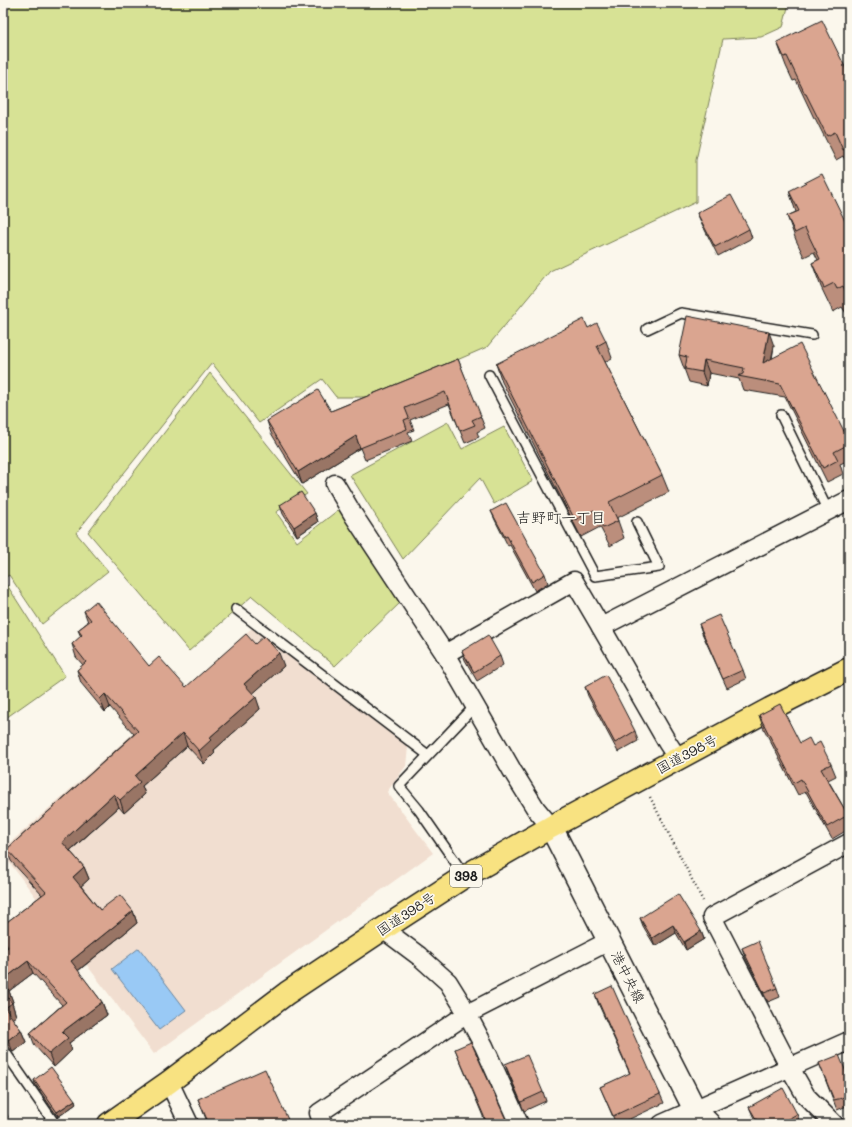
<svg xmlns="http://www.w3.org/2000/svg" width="852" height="1127" font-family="Mali,'Klee One',sans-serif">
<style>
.built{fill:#f1ded0}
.green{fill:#d7e295;stroke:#7a7f58}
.water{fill:#99c9f5;stroke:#67849e}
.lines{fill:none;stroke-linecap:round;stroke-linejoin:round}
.lane-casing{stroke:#1c1c1c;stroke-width:12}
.street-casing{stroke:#1c1c1c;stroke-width:21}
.secondary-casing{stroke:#1c1c1c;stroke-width:25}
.highway-casing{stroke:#1c1c1c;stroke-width:25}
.path{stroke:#1c1c1c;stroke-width:2.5;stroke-dasharray:1 3;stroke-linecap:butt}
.lane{stroke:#fbf7ec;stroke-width:9}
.street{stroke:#fbf7ec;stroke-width:18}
.secondary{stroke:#fbf7ec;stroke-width:22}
.highway{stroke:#f8e281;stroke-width:22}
.wall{fill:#bb8e7c;stroke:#1c1c1c}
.shaded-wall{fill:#997465;stroke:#1c1c1c}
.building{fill:#daa590;stroke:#1c1c1c}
.labels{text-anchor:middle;stroke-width:3.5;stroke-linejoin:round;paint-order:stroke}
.shield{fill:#fbf7ec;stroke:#5f5e5a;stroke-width:1}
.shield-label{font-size:13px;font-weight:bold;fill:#1c1c1c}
.street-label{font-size:14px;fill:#1c1c1c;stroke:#fbf7ec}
.neighbourhood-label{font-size:15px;fill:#1c1c1c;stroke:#fbf7ec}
</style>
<rect width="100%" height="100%" fill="#fbf7ec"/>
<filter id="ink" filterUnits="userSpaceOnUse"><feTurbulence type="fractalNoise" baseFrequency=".025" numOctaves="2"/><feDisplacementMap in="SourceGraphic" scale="8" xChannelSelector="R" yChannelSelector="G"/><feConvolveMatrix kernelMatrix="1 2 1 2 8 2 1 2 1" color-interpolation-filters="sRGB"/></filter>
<g filter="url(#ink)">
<path class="built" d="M252,628L408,747L406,766L387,792L433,853L154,1054L3,854V849Z"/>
<g class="green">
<path d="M3,3H795L788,7L783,27L761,37L723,39L696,160V202L550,271L487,347L372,397H336L322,379L259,423L212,363L76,533L108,571L42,624L9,575L3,579Z"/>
<path d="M210,373L307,494L276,512L297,542L342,507L402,601L335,666L252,596L189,651L88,532Z"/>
<path d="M448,422L462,449L504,427L533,481L494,504L480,478L403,559L350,475Z"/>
<path d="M7,585L65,676L3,720V588Z"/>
</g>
<path class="water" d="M139,948L186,1010L159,1030L112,969Z"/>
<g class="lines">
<defs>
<g id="lane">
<path d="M647,329L681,313L812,335"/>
<path d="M489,375L595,576L659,567L637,522"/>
<path d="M781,415L828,511"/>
<path d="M236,609L428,755"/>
<path d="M465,876L419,810L399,786L475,706"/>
<path d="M3,1049L55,1124"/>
</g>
<g id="street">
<path d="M335,484L354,516L445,654L513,772L536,809L551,827"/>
<path d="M601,627L667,742L678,759"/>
<path d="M445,654L574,581L601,627L849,500"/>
<path d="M383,929L419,956L448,982L461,1003L484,1046L519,1124"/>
<path d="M169,1082L189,1124"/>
<path d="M323,1124L319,1113L467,1014L609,941"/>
<path d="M662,1124L849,1041"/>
<path d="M834,1124L806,1096L790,1068L712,917L849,843"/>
</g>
<path id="secondary" d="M551,827L695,1110L709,1124"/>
<path id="highway" d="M109,1124L169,1082L287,993L383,929L465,876L551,827L770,709L849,669"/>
</defs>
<use href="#lane" class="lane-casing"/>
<use href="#street" class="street-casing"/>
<use href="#secondary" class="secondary-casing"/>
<use href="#highway" class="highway-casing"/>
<path class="path" d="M650,797L703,901"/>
<use href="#lane" class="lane"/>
<use href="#street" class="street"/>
<use href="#secondary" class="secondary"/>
<use href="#highway" class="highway"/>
</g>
<g class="wall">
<path d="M777,42L849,75V167L843,156L836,160L815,118H814L796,80L793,81L786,66Z"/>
<path d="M789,191L849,229V312L846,313L842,307L833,312L821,287L812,263L818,260L814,252L804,257L796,240L787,216L796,212Z"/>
<path d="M697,213L749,229L752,238L718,256L701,222Z"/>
<path d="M588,328L606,341L612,358L605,362L662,475L669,492L617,518L624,538L610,546L600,527L581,537L502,382L496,364Z"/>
<path d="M774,346L772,359L849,444V460L840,464L843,474L827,482L785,397L743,390L739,379L709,373L707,386L689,382L679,355Z"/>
<path d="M458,359L485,428L477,432L479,437L465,443L449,404L410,420L414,430L408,432L412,441L365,460L360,448L302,484L271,433L267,421L331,411Z"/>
<path d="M280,505L315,513L318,522L297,536L283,514Z"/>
<path d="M491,511L545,574L548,583L535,591L510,545L508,546L495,520Z"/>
<path d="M84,611L149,666L186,687L255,644L284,666L253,693L260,709L214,750L215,753L204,764L187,746L142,786L145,794L124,813L119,807L70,851L84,867L89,879L81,886L100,910L133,911L137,923L78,971L102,1002L107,1015L69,1043L72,1050L54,1067L35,1046L30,1033L62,1005L33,973L9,991L13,1002L12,1003L16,1016L12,1018L21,1030L26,1042L13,1052L3,1040V952L5,950L3,947V925L42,895L11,861L7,849L134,734L110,707L105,712L81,683L77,670L83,665L76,657L72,644L81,637L78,630L88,622Z"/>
<path d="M699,624L743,670L746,679L727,688L702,633Z"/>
<path d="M462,651L500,656L503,665L477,681L465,660Z"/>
<path d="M585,687L635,731L638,741L618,752L588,696Z"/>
<path d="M759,715L800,743L813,746L831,764L836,776L828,780L848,815L849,819V829L832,839L806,792L798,795L763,727Z"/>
<path d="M640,918L701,931L704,939L686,950L676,933L655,946L643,926Z"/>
<path d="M742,948L777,988L780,997L768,1002L745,957Z"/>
<path d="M595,994L660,1094L664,1103L619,1124H616L604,1096L600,1087L630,1074L598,1003Z"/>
<path d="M455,1049L508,1124L485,1121Z"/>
<path d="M819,1063L849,1079V1105L842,1108L837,1110Z"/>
<path d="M505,1064L543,1092L546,1101L524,1111L508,1073Z"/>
<path d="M34,1080L75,1100L76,1104L58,1117L35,1084Z"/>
<path d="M198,1099L290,1124H208Z"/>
<path d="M3,1106L8,1117L3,1120Z"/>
<path d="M749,1107L797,1114L800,1123L799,1124H757L753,1116Z"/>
</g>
<g class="shaded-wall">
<path d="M769,332L774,346L768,376L763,363Z"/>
<path d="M704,360L709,373L707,386L702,372Z"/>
<path d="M356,436L360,448L302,484L298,472Z"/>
<path d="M315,513L318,522L297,536L294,527Z"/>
<path d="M279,653L284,666L249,697L244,684Z"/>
<path d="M105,694L110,707L105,712L100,699Z"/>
<path d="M256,697L260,709L214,750L215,753L204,764L199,751L209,738Z"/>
<path d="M183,733L187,746L142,786L145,794L124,813L120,800L135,776Z"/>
<path d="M114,794L119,807L66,854L62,842Z"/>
<path d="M84,867L89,879L78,889L73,877Z"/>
<path d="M133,911L137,923L75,973L71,961Z"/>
<path d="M673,925L676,933L655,946L652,938Z"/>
<path d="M701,931L704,939L686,950L684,942Z"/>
<path d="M28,961L33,973L9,991L13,1002L12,1003L16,1016L9,1021L5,1008L3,980Z"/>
<path d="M102,1002L107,1015L69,1043L72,1050L54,1067L49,1054L62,1032Z"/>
<path d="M21,1030L26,1042L13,1052L8,1040Z"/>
<path d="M75,1100L76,1104L58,1117L57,1112Z"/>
</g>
<g class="building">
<path d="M822,20L849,75V147L843,150L835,132L827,136L806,94H805L787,56L784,57L777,42Z"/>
<path d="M822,174L849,229V298L843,286L837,289L834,283L824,288L812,263L820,259L805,228L795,233L787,216L799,211L789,191Z"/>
<path d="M731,195L749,229L715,247L697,213Z"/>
<path d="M687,316L769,332L763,363L800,344L849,441V444L834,452L838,460L823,468L780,384L738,376L743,374L744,368L704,360L702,372L685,369L687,357L679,355Z"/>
<path d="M584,319L588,328L597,323L606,341L597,346L662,475L609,502L618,521L603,528L594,510L575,520L496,364Z"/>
<path d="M458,359L481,416L472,420L475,425L460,431L445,392L405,408L409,418L404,420L407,429L360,448L356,436L298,472L267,421L318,390L331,411Z"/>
<path d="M301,492L315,513L294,527L280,505Z"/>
<path d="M506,503L545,574L532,582L507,536L505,537L491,511Z"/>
<path d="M849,518V529L845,520Z"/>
<path d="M96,601L149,666L159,657L186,687L246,634L255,644L264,636L279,653L244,684L256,697L209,738L211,740L199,751L183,733L135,776L140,782L120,800L114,794L62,842L84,867L73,877L100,910L120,895L133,911L71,961L102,1002L62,1032L68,1038L49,1054L30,1033L66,1002L28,961L3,980V952L8,947L3,940V925L46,892L7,849L138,731L105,694L100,699L77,670L86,662L72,644L82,635L78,630L91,620L84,611Z"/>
<path d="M719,615L743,670L723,679L699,624Z"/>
<path d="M488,635L500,656L474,672L462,651Z"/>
<path d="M606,675L635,731L615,743L585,687Z"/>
<path d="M780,704L800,743L809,738L813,746L820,742L831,764L821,769L848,815L827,827L801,779L794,783L759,715Z"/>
<path d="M678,894L701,931L684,942L673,925L652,938L640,918Z"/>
<path d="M758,941L777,988L764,993L742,948Z"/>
<path d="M3,981L9,989L4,993L12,1003L5,1008L21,1030L8,1040L3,1033Z"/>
<path d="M612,986L660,1094L613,1116L600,1087L630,1073L595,994Z"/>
<path d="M471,1042L508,1124H479L486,1121L455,1049Z"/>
<path d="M527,1055L543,1092L521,1102L505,1064Z"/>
<path d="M839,1055L849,1079V1095L839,1099H838L834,1100L819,1063Z"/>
<path d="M51,1067L75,1100L57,1112L34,1080Z"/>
<path d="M265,1069L290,1124H209L198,1099Z"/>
<path d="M783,1088L797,1114L779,1124H759L749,1107Z"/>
</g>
</g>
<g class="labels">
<rect class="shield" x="450" y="865" width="32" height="22" rx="3"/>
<g class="shield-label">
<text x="466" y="881">398</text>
</g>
<g class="street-label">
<text transform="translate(687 754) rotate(-28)" y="5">国道398号</text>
<text transform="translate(406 914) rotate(-33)" y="5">国道398号</text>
<text transform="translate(628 977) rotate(63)" y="5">港中央線</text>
</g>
<g class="neighbourhood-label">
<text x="561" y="523">吉野町一丁目</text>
</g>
</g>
<rect width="852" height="1127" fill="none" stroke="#fbf7ec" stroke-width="16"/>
<rect x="8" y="8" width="836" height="1111" fill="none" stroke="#1c1c1c" stroke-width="1.5" filter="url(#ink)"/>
</svg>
